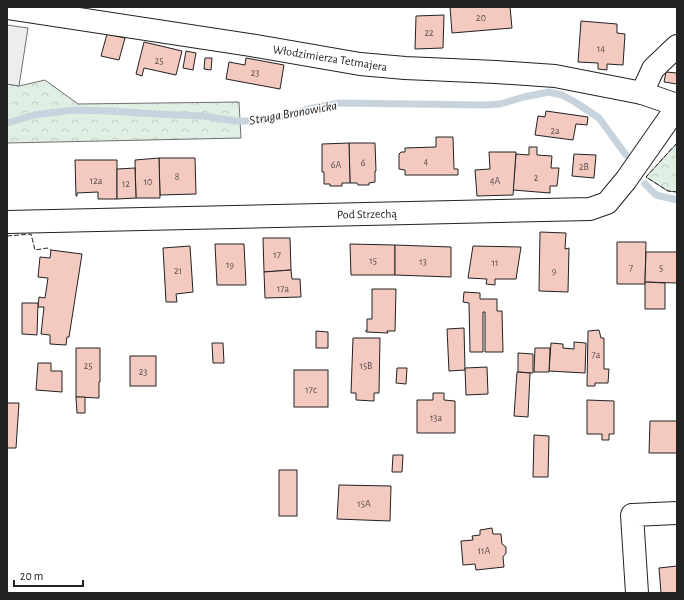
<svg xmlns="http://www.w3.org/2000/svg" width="684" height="600" font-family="'Alegreya Sans',sans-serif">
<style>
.forest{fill:url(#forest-crowns);stroke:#6f6f6f}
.parking{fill:#ededed;stroke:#6f6f6f}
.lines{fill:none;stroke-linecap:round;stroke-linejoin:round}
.stream{stroke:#c7d3dd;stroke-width:7}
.building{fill:#f3c9c0;stroke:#222}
.minor-casing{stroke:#222;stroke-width:24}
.minor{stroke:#fff;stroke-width:22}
.fence{stroke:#222;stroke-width:1;stroke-dasharray:5 2;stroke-linecap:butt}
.labels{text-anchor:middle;stroke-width:3;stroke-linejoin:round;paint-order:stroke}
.number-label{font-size:10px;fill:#564c4a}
.street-label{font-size:12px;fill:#222;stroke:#fff}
.water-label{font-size:13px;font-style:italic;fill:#222;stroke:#fff}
</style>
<defs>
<pattern id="forest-crowns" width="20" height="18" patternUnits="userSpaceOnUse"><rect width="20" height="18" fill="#e0efe3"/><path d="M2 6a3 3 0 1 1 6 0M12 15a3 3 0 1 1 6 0" fill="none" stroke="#c0cdc2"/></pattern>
</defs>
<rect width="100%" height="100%" fill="#fff"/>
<g class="forest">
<path d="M45,80L78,104L239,102L241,138L7,143V84L19,86Z"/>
<path d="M677,143V192L668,191L646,177Z"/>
</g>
<path class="parking" d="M7,25L28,28L19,86L7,84Z"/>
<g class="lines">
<g class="stream">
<path d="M7,123L34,115L74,110L112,111L156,114L203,116L235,121H253L273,119L308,109L339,103L485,105L500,104L524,97L549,92L562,95L575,102L599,118L626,155"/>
<path d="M645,184L656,195L677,200"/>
</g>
</g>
<g class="building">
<path d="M450,7H510L512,28L452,33Z"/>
<path d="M444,15L443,48L415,49L416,16Z"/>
<path d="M581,21L617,24V33L625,34L623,65L607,64V70L598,69V63L578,62Z"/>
<path d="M107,34L125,38L119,60L101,56Z"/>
<path d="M144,42L182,51L176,75L144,68L142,76L136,74Z"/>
<path d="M186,51L196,53L193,70L183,68Z"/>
<path d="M205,58H212L211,70L204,69Z"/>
<path d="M246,58L284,65L280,89L226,79L229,62L245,65Z"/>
<path d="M666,72L677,73V84L664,82Z"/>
<path d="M546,111L588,117L587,125L576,124L573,140L535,135L538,116L545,117Z"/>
<path d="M436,137H453L454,169H458V175H405V170L399,169V154L401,152H405V148L436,147Z"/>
<path d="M349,143H375L376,171H375V182L369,183V185H358L357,183H350Z"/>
<path d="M349,143L350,183H342V186H330V184H324V172H322V144Z"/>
<path d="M529,147H537V155L552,156L551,168H559L557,186H550V193L513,190L516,154L529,155Z"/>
<path d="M489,152H516L513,195L477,196L475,170L490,169Z"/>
<path d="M574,154L596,155L594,178L572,176Z"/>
<path d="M159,158H195L196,194L160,195Z"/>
<path d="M159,158L160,198H136L135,160Z"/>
<path d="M75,160H117V199H98V192L77,193V196H76Z"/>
<path d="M135,168L136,198L117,199V169Z"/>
<path d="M540,232L566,233L565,249L569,248L568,292L539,291Z"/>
<path d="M263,238H290L291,270L264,272Z"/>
<path d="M617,242H646L645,284H617Z"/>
<path d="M215,244H244L246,285H217Z"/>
<path d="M350,244L395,245V275H351Z"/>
<path d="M395,245L451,247V277L395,275Z"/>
<path d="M190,246L193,292L176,294L177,302H166L163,248Z"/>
<path d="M473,246L521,247L516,279H495V285L486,284L487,279L468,278Z"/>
<path d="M51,250L82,254L69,337H67L66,345L50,344V335L41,334L44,307H38L39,297L45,298L48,278L38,277L40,257L50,258Z"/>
<path d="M646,252H677V283L645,282Z"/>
<path d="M291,270L292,279H300L301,297L265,298L264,272Z"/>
<path d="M645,282L665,283V309H645Z"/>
<path d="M372,289H396L395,331H387L388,333L366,332V330L367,331V319H372Z"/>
<path d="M464,292L480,293V299H497V311H502L503,352H485V312H483V352H470L469,303L463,302Z"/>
<path d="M22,303H38L37,335L22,334Z"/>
<path d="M464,328L465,370L449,371L447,329Z"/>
<path d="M599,330L601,338H604V369H609L608,383H595V386H587L588,331Z"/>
<path d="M316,331L328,332V348H316Z"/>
<path d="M353,338H380L379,393H374V401L356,400V393H351Z"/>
<path d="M574,342L586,343L585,373L549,371L551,343L563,344V348L574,349Z"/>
<path d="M212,343H223L224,363H213Z"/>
<path d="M76,348H100V382H99V398L76,397Z"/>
<path d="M535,348H550L549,372H534Z"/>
<path d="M518,353L533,354V373L518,372Z"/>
<rect x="130" y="356" width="26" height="30"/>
<path d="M38,363H51V371H62V392L36,390Z"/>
<path d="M487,367L488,394L466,395L465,368Z"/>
<path d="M397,368H407L406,384L396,383Z"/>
<rect x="294" y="370" width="34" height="37"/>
<path d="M517,372L530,373L528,417L514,416Z"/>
<path d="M433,393H444V400L455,401V433H417V400H433Z"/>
<path d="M76,397H85V413H77Z"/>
<path d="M587,400L614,401V434H609V440H602V434H587Z"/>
<path d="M7,403H19L16,448H7Z"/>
<path d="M650,421H677V453H649Z"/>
<path d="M534,435L549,436L548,477H533Z"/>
<path d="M393,455H403L402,472H392Z"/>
<rect x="279" y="470" width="18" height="46"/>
<path d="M339,485L391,486L390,521L337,519Z"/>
<path d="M492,528L493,534H501L502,544L506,547V553L503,557L504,567L476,570L475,564L463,565L461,541L473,540L472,536L480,535V530Z"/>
<path d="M677,566V593H661L659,568Z"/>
</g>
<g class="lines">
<defs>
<g id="minor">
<path d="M7,8L250,45L360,64L405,68L496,72L555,76L642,93L677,105"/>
<path d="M642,93L653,69L677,46"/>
<path d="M7,222L590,209L607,203L626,180L677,107"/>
<path d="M637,593L632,515L677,513"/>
</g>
</defs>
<use href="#minor" class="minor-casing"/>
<use href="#minor" class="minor"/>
<g class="fence">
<path d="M677,143L646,177L668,191L677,192"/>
<path d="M7,236L31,234L35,250L47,248L51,250"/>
</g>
</g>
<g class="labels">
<g class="number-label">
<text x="481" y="21">20</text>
<text x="429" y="36">22</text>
<text x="601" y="52">14</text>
<text x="159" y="64">25</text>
<text x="255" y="76">23</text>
<text x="555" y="134">2a</text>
<text x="426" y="165">4</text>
<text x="363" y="166">6</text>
<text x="336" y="168">6A</text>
<text x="584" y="170">2B</text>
<text x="177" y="180">8</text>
<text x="536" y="181">2</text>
<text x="96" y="184">12a</text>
<text x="495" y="184">4A</text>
<text x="148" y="185">10</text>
<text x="126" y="187">12</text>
<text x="277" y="258">17</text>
<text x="373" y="264">15</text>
<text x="423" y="265">13</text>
<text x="495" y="266">11</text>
<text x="230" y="268">19</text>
<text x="631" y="271">7</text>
<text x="661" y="271">5</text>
<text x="178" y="274">21</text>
<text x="554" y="274">9</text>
<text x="283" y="292">17a</text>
<text x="596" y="358">7a</text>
<text x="88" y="369">25</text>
<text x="366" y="369">15B</text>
<text x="143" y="375">23</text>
<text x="311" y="393">17c</text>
<text x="436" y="421">13a</text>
<text x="364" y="507">15A</text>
<text x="484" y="554">11A</text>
</g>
<g class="street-label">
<text transform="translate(330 58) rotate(9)" y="4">Włodzimierza Tetmajera</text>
<text transform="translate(367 214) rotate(-1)" y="4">Pod Strzechą</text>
</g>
<g class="water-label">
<text transform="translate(293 112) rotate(-10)" y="5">Struga Bronowicka</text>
</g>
</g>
<rect width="684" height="600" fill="none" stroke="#222222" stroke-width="16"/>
<path d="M14 580v6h69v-6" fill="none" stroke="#222222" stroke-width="2"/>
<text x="20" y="580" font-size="12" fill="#222222" stroke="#ffffff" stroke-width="3" paint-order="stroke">20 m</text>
</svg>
